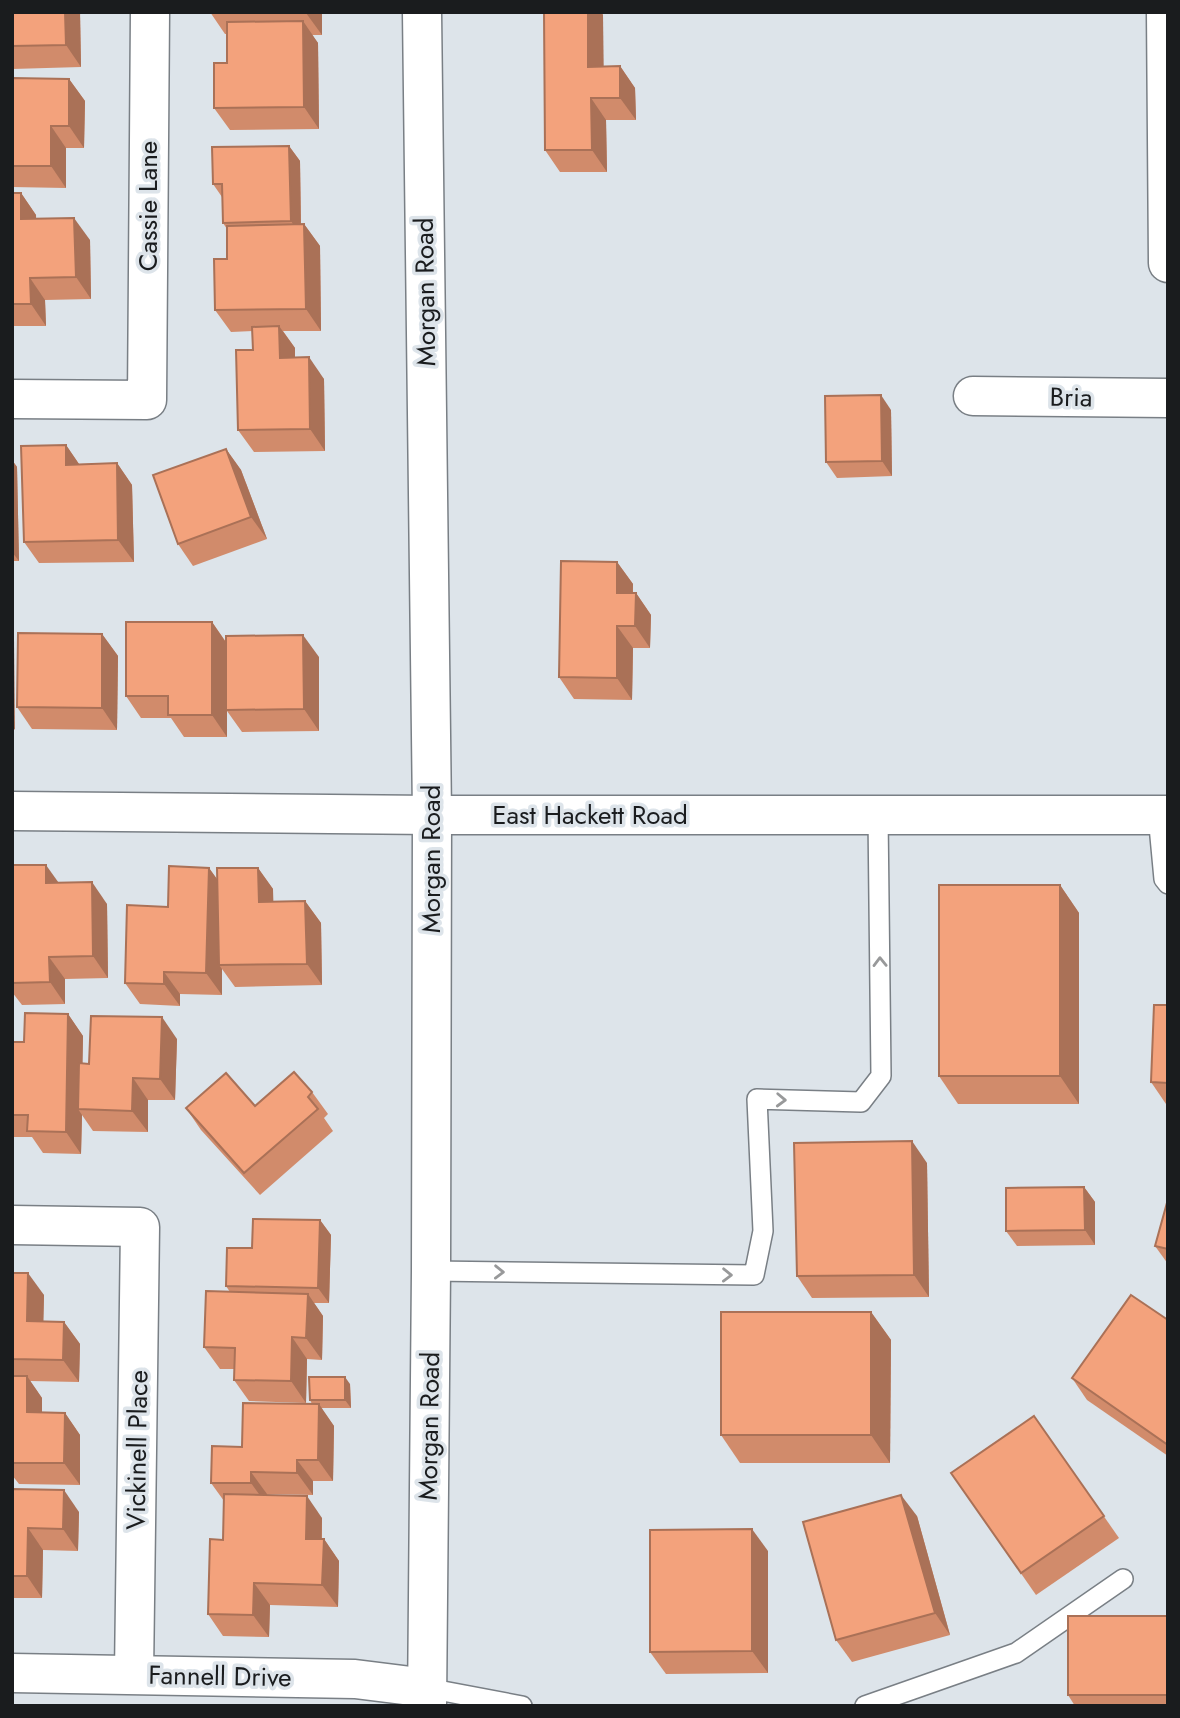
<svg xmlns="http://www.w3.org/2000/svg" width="1180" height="1718" font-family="Jost,sans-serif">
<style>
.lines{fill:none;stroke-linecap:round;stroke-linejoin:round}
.service-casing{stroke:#797f85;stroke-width:22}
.minor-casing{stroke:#797f85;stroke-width:41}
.tertiary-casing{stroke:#797f85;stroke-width:41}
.service{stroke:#fff;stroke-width:19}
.minor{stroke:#fff;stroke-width:38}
.tertiary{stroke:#fff;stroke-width:38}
.wall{fill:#d18b6b}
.shaded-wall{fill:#aa7157}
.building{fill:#f3a27c;stroke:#aa7157;stroke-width:2}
.oneway{stroke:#98999a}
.labels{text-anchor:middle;stroke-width:7;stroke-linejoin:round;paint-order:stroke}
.street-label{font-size:26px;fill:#1a1c1e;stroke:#dde4ea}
</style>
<rect width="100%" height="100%" fill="#dde4ea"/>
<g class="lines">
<defs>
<g id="service">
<path d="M1158,815L1164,879L1168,884"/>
<path d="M431,1271L754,1275L763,1231L757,1099L861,1102L881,1076L878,815"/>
<path d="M427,1688L522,1706"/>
<path d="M865,1706L1016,1653L1123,1579"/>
</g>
<g id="minor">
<path d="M1166,12L1168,263"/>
<path d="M973,396L1168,398"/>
<path d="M12,399L147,400L150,12"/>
<path d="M12,811L432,815H1168"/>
<path d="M12,1225L140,1227L134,1674"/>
<path d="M12,1673L355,1679L427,1688"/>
</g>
<path id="tertiary" d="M422,12L432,815L431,1271L427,1706"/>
</defs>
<use href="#service" class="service-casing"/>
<use href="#minor" class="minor-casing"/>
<use href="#tertiary" class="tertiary-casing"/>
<use href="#service" class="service"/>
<use href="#minor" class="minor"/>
<use href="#tertiary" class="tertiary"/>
</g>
<g class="wall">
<path d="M12,12H80L81,67L12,69Z"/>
<path d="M210,12H322V35H312L318,43L319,129L230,130L214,108L227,63V34H225Z"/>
<path d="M544,12H601L603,15V67L620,66L635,88L636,120H606L607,172H560L545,150Z"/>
<path d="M12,78L69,79L85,101L84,148H66V188L12,187Z"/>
<path d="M289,146L300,161L301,224H304L320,246L321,331H283L295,348V358L324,379L325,451L254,452L238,430L253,350V331L231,332L215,310L227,259V229L223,223L222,197L213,184Z"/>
<path d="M12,193H21L36,215V218L90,240L91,299L45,300L46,326H12Z"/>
<path d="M891,410L892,476L837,478L826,462Z"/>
<path d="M66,445L79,464L117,463L132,485L134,562L39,563L24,542Z"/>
<path d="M226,449L241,470L267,539L193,566L178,544Z"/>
<path d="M12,460L17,467L19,561H12Z"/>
<path d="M617,562L633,584V593H636L651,615L650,648H633L632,700L574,699L559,677Z"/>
<path d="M212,622L226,642L319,657V731L242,732L227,711V737H184L171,718H141L126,696Z"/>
<path d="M102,634L118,656L117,730L32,729L17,707Z"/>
<path d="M12,865L59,883L107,904L108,978L65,979V1004L22,1005L12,992Z"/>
<path d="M209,868L217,879L258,868L273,889V902L305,901L321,923L322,985L235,987L222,969V995L180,994V1006L140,1004L125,983L168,907Z"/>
<path d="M1060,885L1079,913V1104H958L939,1076Z"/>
<path d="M1168,1005V1104H1166L1151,1082Z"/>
<path d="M68,1014L83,1036L82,1063L89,1064L177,1039L175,1100H148V1132L93,1131L82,1115L81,1154L43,1153L32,1137H12V1042H24Z"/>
<path d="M312,1092L328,1114L324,1118L333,1131L260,1195L201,1130L186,1108L255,1106Z"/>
<path d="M927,1163L929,1297L812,1298L797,1276Z"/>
<path d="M1084,1187L1095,1202V1245L1017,1246L1006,1231Z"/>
<path d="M1168,1199V1264L1155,1246Z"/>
<path d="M320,1220L331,1235L329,1303H314L323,1316L322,1360L307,1359L306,1403L249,1401L234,1380L235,1369H220L204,1347L230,1292L226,1286L252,1248Z"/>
<path d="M12,1273L44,1295L43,1321L64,1322L80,1344L79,1382L30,1381L42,1398V1412L65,1413L80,1435V1485L19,1484L12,1475Z"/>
<path d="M871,1312L891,1340L890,1463H740L721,1435Z"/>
<path d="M1168,1320V1456L1087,1400L1072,1378Z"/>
<path d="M350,1384L351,1408H321L334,1426L333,1481H313V1495L267,1494V1495L322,1518V1539H324L339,1561L338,1607L270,1605L269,1637L223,1636L208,1614L223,1540L224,1501L211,1483L242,1447L312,1404L310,1400Z"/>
<path d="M1034,1416L1119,1538L1036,1595L951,1473Z"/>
<path d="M12,1489L79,1512L78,1551L43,1550L42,1598H12Z"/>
<path d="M917,1516L950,1635L852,1662L836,1640Z"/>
<path d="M768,1551V1673L666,1674L650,1652Z"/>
<path d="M1168,1616V1706H1075L1068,1695Z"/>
</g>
<g class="shaded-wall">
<path d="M65,12H80L81,67L66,45Z"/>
<path d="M306,12H322V35L306,13Z"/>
<path d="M588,12H601L603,15L604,89L588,67Z"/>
<path d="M303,21L318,43L319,129L304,107Z"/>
<path d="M620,66L635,88L636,120L620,98Z"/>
<path d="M69,79L85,101L84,148L69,126Z"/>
<path d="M591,98L606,120L607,172L592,150Z"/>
<path d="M51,126L66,148V188L51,166Z"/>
<path d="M289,146L300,161L301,236L291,221Z"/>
<path d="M21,193L36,215L37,240L21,219Z"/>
<path d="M74,218L90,240L91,299L76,277Z"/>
<path d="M304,224L320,246L321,331L306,309Z"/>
<path d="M30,278L45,300L46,326L31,304Z"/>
<path d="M279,326L295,348V380L280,358Z"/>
<path d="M309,357L324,379L325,451L310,429Z"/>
<path d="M881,395L891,410L892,476L882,461Z"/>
<path d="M66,445L81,467L66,465Z"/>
<path d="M226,449L241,470L267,539L251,517Z"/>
<path d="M12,460L17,467L19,561L12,552Z"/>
<path d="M117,463L132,485L134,562L118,540Z"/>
<path d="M617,562L633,584L632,615L617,593Z"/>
<path d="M636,593L651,615L650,648L635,626Z"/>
<path d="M212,622L227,644V737L212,715Z"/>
<path d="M617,626L633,648L632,700L617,678Z"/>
<path d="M102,634L118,656L117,730L102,708Z"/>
<path d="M303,635L319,657V731L304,709Z"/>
<path d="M12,637L14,639L15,730L12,726Z"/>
<path d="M46,865L61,886L46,883Z"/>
<path d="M209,868L224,889L219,965L222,969V995L206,973Z"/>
<path d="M258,868L273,889L274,924L259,902Z"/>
<path d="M92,882L107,904L108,978L93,956Z"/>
<path d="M1060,885L1079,913V1104L1060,1076Z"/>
<path d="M305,901L321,923L322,985L307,964Z"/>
<path d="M49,957L65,979V1004L50,982Z"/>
<path d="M164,972L180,994V1006L164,984Z"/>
<path d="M68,1014L83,1036L82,1109H78L82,1115L81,1154L66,1132Z"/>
<path d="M162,1017L177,1039L175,1100L160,1079Z"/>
<path d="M133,1078L148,1100V1132L132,1111Z"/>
<path d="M912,1141L927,1163L929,1297L914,1275Z"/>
<path d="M1084,1187L1095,1202V1245L1085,1230Z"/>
<path d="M320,1220L331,1235L329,1303L318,1288Z"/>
<path d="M28,1273L44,1295L43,1343L27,1321Z"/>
<path d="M308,1294L323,1316L322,1360L306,1338Z"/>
<path d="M871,1312L891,1340L890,1463L871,1435Z"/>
<path d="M64,1322L80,1344L79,1382L63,1360Z"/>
<path d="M292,1337L307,1359L306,1403L291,1381Z"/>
<path d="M27,1376L42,1398V1434L27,1412Z"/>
<path d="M345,1377L350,1384L351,1408L345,1400Z"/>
<path d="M319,1404L334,1426L333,1481L318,1460Z"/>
<path d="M65,1413L80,1435V1485L64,1463Z"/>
<path d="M297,1460L313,1481V1495L297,1473Z"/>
<path d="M251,1472L267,1494V1505L251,1483Z"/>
<path d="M64,1490L79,1512L78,1551L63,1529Z"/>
<path d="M901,1495L917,1516L950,1635L935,1613Z"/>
<path d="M307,1496L322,1518L321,1561L306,1539Z"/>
<path d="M28,1528L43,1550L42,1598L27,1576Z"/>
<path d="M752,1529L768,1551V1673L752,1651Z"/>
<path d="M324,1539L339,1561L338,1607L322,1585Z"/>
<path d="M254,1583L270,1605L269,1637L253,1615Z"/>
</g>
<g class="building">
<path d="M12,12H65L66,45L12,46Z"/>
<path d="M252,12H306V13Z"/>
<path d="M544,12H588V67L620,66V98H591L592,150H545Z"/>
<path d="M303,21L304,107L214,108V63H227V22Z"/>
<path d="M12,78L69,79V126H51V166H12Z"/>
<path d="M289,146L291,221L223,223L222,184H213L212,147Z"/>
<path d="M12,193H21V219L74,218L76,277L30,278L31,304H12Z"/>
<path d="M304,224L306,309L215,310L214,259H227V226Z"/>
<path d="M279,326L280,358L309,357L310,429L238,430L236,350H253L252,327Z"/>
<path d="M881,395L882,461L826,462L825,396Z"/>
<path d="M66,445V465L117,463L118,540L24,542L21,446Z"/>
<path d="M226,449L251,517L178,544L153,475Z"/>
<path d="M561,561L617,562V593H636L635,626H617V678L559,677Z"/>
<path d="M126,622H212V715H168V696H126Z"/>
<path d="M18,633L102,634V708L17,707Z"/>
<path d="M303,635L304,709L226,710V636Z"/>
<path d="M12,865H46V883L92,882L93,956L49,957L50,982L12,983Z"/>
<path d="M169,866L209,868L206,973L164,972V984L125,983L127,905L168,907Z"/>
<path d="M217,868H258L259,902L305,901L307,964L219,965Z"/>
<rect x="939" y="885" width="121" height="191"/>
<path d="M1154,1005H1168V1083L1151,1082Z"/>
<path d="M25,1013L68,1014L66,1132L27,1131L28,1115H12V1042H24Z"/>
<path d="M91,1016L162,1017L160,1079L133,1078L132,1111L78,1109L79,1063L89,1064Z"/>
<path d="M294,1072L312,1092L308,1097L318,1109L244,1173L186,1108L226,1073L255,1106Z"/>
<path d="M912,1141L914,1275L797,1276L794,1143Z"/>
<path d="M1084,1187L1085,1230L1006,1231V1188Z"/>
<path d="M1168,1199V1249L1155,1246Z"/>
<path d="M253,1219L320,1220L318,1288L226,1286L227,1248H252Z"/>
<path d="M12,1273H28L27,1321L64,1322L63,1360L12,1359Z"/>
<path d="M206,1291L308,1294L306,1338L292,1337L291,1381L234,1380L235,1348L204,1347Z"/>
<path d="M1131,1295L1168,1320V1445L1072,1378Z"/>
<rect x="721" y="1312" width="150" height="123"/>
<path d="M12,1376H27V1412L65,1413L64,1463H12Z"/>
<path d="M309,1377H345V1400H310Z"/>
<path d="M243,1403L319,1404L318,1460H297V1473L251,1472V1483H211L212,1446L242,1447Z"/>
<path d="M1034,1416L1104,1516L1021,1573L951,1473Z"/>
<path d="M12,1489L64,1490L63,1529L28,1528L27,1576H12Z"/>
<path d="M224,1494L307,1496L306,1539H324L322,1585L254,1583L253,1615L208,1614L210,1539L223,1540Z"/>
<path d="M901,1495L935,1613L836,1640L803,1522Z"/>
<path d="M752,1529V1651L650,1652V1530Z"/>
<rect x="1068" y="1616" width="100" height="79"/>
</g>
<defs><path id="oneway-chevron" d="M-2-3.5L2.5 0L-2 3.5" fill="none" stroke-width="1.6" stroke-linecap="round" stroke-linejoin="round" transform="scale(1.75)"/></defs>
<g class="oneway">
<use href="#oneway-chevron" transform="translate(880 962) rotate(-91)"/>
<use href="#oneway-chevron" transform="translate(781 1100) rotate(2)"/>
<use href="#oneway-chevron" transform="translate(499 1272) rotate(1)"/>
<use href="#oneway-chevron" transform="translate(727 1275) rotate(1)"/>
</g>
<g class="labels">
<g class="street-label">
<text transform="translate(148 206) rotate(-90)" y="9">Cassie Lane</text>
<text transform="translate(425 292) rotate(-91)" y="9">Morgan Road</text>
<text transform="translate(1071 397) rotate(1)" y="9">Bria</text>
<text x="590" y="824">East Hackett Road</text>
<text transform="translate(431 859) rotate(-90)" y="9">Morgan Road</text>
<text transform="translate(429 1426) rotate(-89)" y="9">Morgan Road</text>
<text transform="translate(137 1450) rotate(-89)" y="9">Vickinell Place</text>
<text transform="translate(220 1676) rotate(1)" y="9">Fannell Drive</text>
</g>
</g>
<rect width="1180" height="1718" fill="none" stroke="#1a1c1e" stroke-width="28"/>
</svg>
